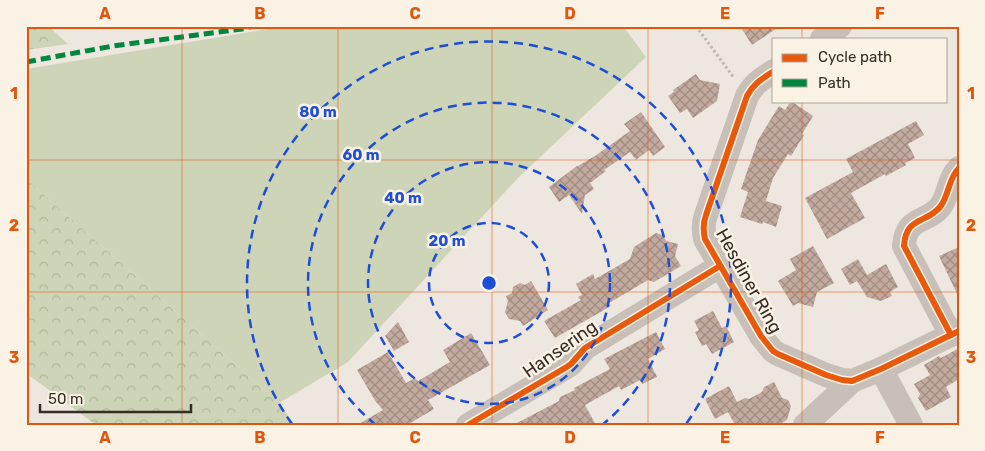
<svg xmlns="http://www.w3.org/2000/svg" width="985" height="451" font-family="Rubik,sans-serif">
<style>
.green{fill:#ced4b8}
.forest{fill:url(#forest-crowns)}
.building{fill:url(#building-cross-hatch)}
.lines{fill:none;stroke-linecap:round;stroke-linejoin:round}
.path{stroke:#bfb8b1;stroke-width:3;stroke-dasharray:2.5 2.5;stroke-linecap:butt}
.minor{stroke:#c7bfb8;stroke-width:24}
.quiet{stroke:#00873e;stroke-width:5;stroke-dasharray:10 5;stroke-linecap:butt}
.cycleway-casing{stroke:#fbf2e6;stroke-width:9}
.cycleway{stroke:#e8590c;stroke-width:6}
.grid{fill:none;stroke:#df570d;stroke-width:1;stroke-opacity:0.55}
.ring{fill:none;stroke:#1d4ed8;stroke-width:2.5;stroke-dasharray:9 6}
.labels{text-anchor:middle;stroke-width:5;stroke-linejoin:round;paint-order:stroke}
.street-label{font-size:18px;fill:#382c27;stroke:#fbf2e6}
.centre{fill:#1d4ed8;stroke:#fbf2e6;stroke-width:2.5}
.ring-label{font-size:15px;text-anchor:middle;font-weight:bold;fill:#1d4ed8;stroke:#fbf2e6;stroke-width:5;stroke-linejoin:round;paint-order:stroke}
.neatline{fill:none;stroke:#df570d;stroke-width:2}
.grid-label{font-size:16px;text-anchor:middle;font-weight:bold;fill:#df570d}
</style>
<defs>
<pattern id="forest-crowns" width="20" height="18" patternUnits="userSpaceOnUse" patternTransform="scale(1.25)"><rect width="20" height="18" fill="#ced4b8"/><path d="M2 6a3 3 0 1 1 6 0M12 15a3 3 0 1 1 6 0" fill="none" stroke="#b2b69e"/></pattern>
<pattern id="building-cross-hatch" width="8" height="8" patternUnits="userSpaceOnUse" patternTransform="scale(1.25)"><rect width="8" height="8" fill="#c3aa9f"/><path d="M0 0l8 8M0 8l8-8" fill="none" stroke="#9f8b82"/></pattern>
</defs>
<rect width="100%" height="100%" fill="#eee7df"/>
<path class="green" d="M286,26H623L646,57L517,179L348,362L279,403L26,179V69Z"/>
<g class="forest">
<path d="M26,26H48L68,44L26,50Z"/>
<path d="M26,179L279,403L295,425H96L26,373Z"/>
</g>
<g class="building">
<path d="M740,26H780L752,45Z"/>
<path d="M696,74L700,80L720,84L717,101L693,118L687,109L680,113L668,96L674,92L673,90Z"/>
<path d="M791,101L813,116L802,134L804,135L791,156L788,154L773,178L766,201L782,206L776,227L763,222L762,224L740,217L748,192L741,189L758,140L779,106L785,110Z"/>
<path d="M641,112L665,147L653,156L649,150L636,160L630,152L604,170L606,171L590,183L594,189L585,195L582,214L569,195L559,202L549,187L577,166H578L595,156L630,131L624,124Z"/>
<path d="M916,121L924,135L908,144L915,158L905,163L906,165L886,176L885,174L851,193L865,218L827,239L805,198L853,172L846,159Z"/>
<path d="M656,233L663,235L666,241L678,244L675,256L681,266L654,282L648,280L609,303L611,306L555,338L544,321L581,300L578,297L582,295L576,284L593,274L595,279L630,259L634,247Z"/>
<path d="M813,246L834,283L817,292L813,307L798,303L793,306L778,281L796,270L790,259Z"/>
<path d="M959,247V298L939,256Z"/>
<path d="M858,259L867,275L886,264L898,287L890,292L892,296L881,301L867,297L857,281L850,285L841,269Z"/>
<path d="M531,281L548,310L523,326L520,321L509,319L505,312L508,301L506,296L512,293L513,287L520,283L525,285Z"/>
<path d="M713,311L722,328L726,326L734,342L712,354L706,344L702,346L695,332L699,330L694,321Z"/>
<path d="M398,322L409,342L394,351L385,336Z"/>
<path d="M656,332L665,349L648,359L657,377L642,384L640,380L621,390L619,386L585,405L596,425H513L559,401L560,397L575,390L574,388L610,369L604,359Z"/>
<path d="M471,333L490,365L428,400L434,409L407,425H357L383,410L376,402L357,370L388,352L406,383L415,378L418,381L450,362L443,350Z"/>
<path d="M959,348V379L946,387L951,397L926,411L918,398L920,394L914,384L930,375L924,365L939,356L941,358Z"/>
<path d="M774,382L782,398L788,400L791,406L787,420L778,425H735L728,412L715,419L705,399L729,386L737,402L745,398L749,399L762,392L764,387Z"/>
</g>
<g class="lines">
<path class="path" d="M696,26L734,78"/>
<g class="minor">
<path d="M822,39L840,26"/>
<path d="M774,71C762,79 754,83 747,96L706,215C703,223 703,230 705,239L761,336L773,351L778,354L826,375L842,380L852,381L881,369L959,331"/>
<path d="M951,335L904,246C906,216 926,224 940,207C949,196 948,179 959,168"/>
<path d="M881,369L911,425"/>
<path d="M468,425L565,368L571,364L585,348L720,266"/>
<path d="M805,425L852,381"/>
</g>
<path class="quiet" d="M26,62L113,46L242,29L254,26"/>
<defs>
<g id="cycleway">
<path d="M774,71C762,79 754,83 747,96L706,215C703,223 703,230 705,239L761,336L773,351L778,354L826,375L842,380L852,381L881,369L959,331"/>
<path d="M951,335L904,246C906,216 926,224 940,207C949,196 948,179 959,168"/>
<path d="M468,425L565,368L571,364L585,348L720,266"/>
</g>
</defs>
<use href="#cycleway" class="cycleway-casing"/>
<use href="#cycleway" class="cycleway"/>
</g>
<path class="grid" d="M182,26V425M338,26V425M492,26V425M648,26V425M802,26V39M802,101V425M26,160H959M26,292H959"/>
<g class="ring">
<circle cx="489" cy="283" r="60"/>
<circle cx="489" cy="283" r="121"/>
<path d="M376 425A181 181 0 1 1 602 425"/>
<path d="M292 424A242 242 0 1 1 686 424"/>
</g>
<g class="labels">
<g class="street-label">
<text transform="translate(749 281) rotate(61)" y="6">Hesdiner Ring</text>
<text transform="translate(560 349) rotate(-35)" y="6">Hansering</text>
</g>
</g>
<circle cx="489" cy="283" r="8" class="centre"/>
<g class="ring-label">
<text x="318" y="117">80 m</text>
<text x="361" y="160">60 m</text>
<text x="403" y="203">40 m</text>
<text x="447" y="246">20 m</text>
</g>
<rect width="985" height="451" fill="none" stroke="#fbf2e6" stroke-width="55"/>
<rect x="772" y="38" width="175" height="65" fill="#fbf2e6" stroke="#ada39a"/>
<rect x="782" y="54" width="25" height="8" fill="#e8590c" stroke="#ada39a"/>
<text x="818" y="62" font-size="15" fill="#382c27">Cycle path</text>
<rect x="782" y="79" width="25" height="8" fill="#00873e" stroke="#ada39a"/>
<text x="818" y="88" font-size="15" fill="#382c27">Path</text>
<path d="M40 404v8h151v-8" fill="none" stroke="#382c27" stroke-width="2.5"/>
<text x="48" y="404" font-size="15" fill="#382c27" stroke="#fbf2e6" stroke-width="4" paint-order="stroke">50 m</text>
<rect x="28" y="28" width="930" height="396" class="neatline"/>
<g class="grid-label">
<text x="105" y="19">A</text>
<text x="260" y="19">B</text>
<text x="415" y="19">C</text>
<text x="570" y="19">D</text>
<text x="725" y="19">E</text>
<text x="880" y="19">F</text>
<text x="14" y="99">1</text>
<text x="971" y="99">1</text>
<text x="14" y="231">2</text>
<text x="971" y="231">2</text>
<text x="14" y="363">3</text>
<text x="971" y="363">3</text>
<text x="105" y="443">A</text>
<text x="260" y="443">B</text>
<text x="415" y="443">C</text>
<text x="570" y="443">D</text>
<text x="725" y="443">E</text>
<text x="880" y="443">F</text>
</g>
</svg>
